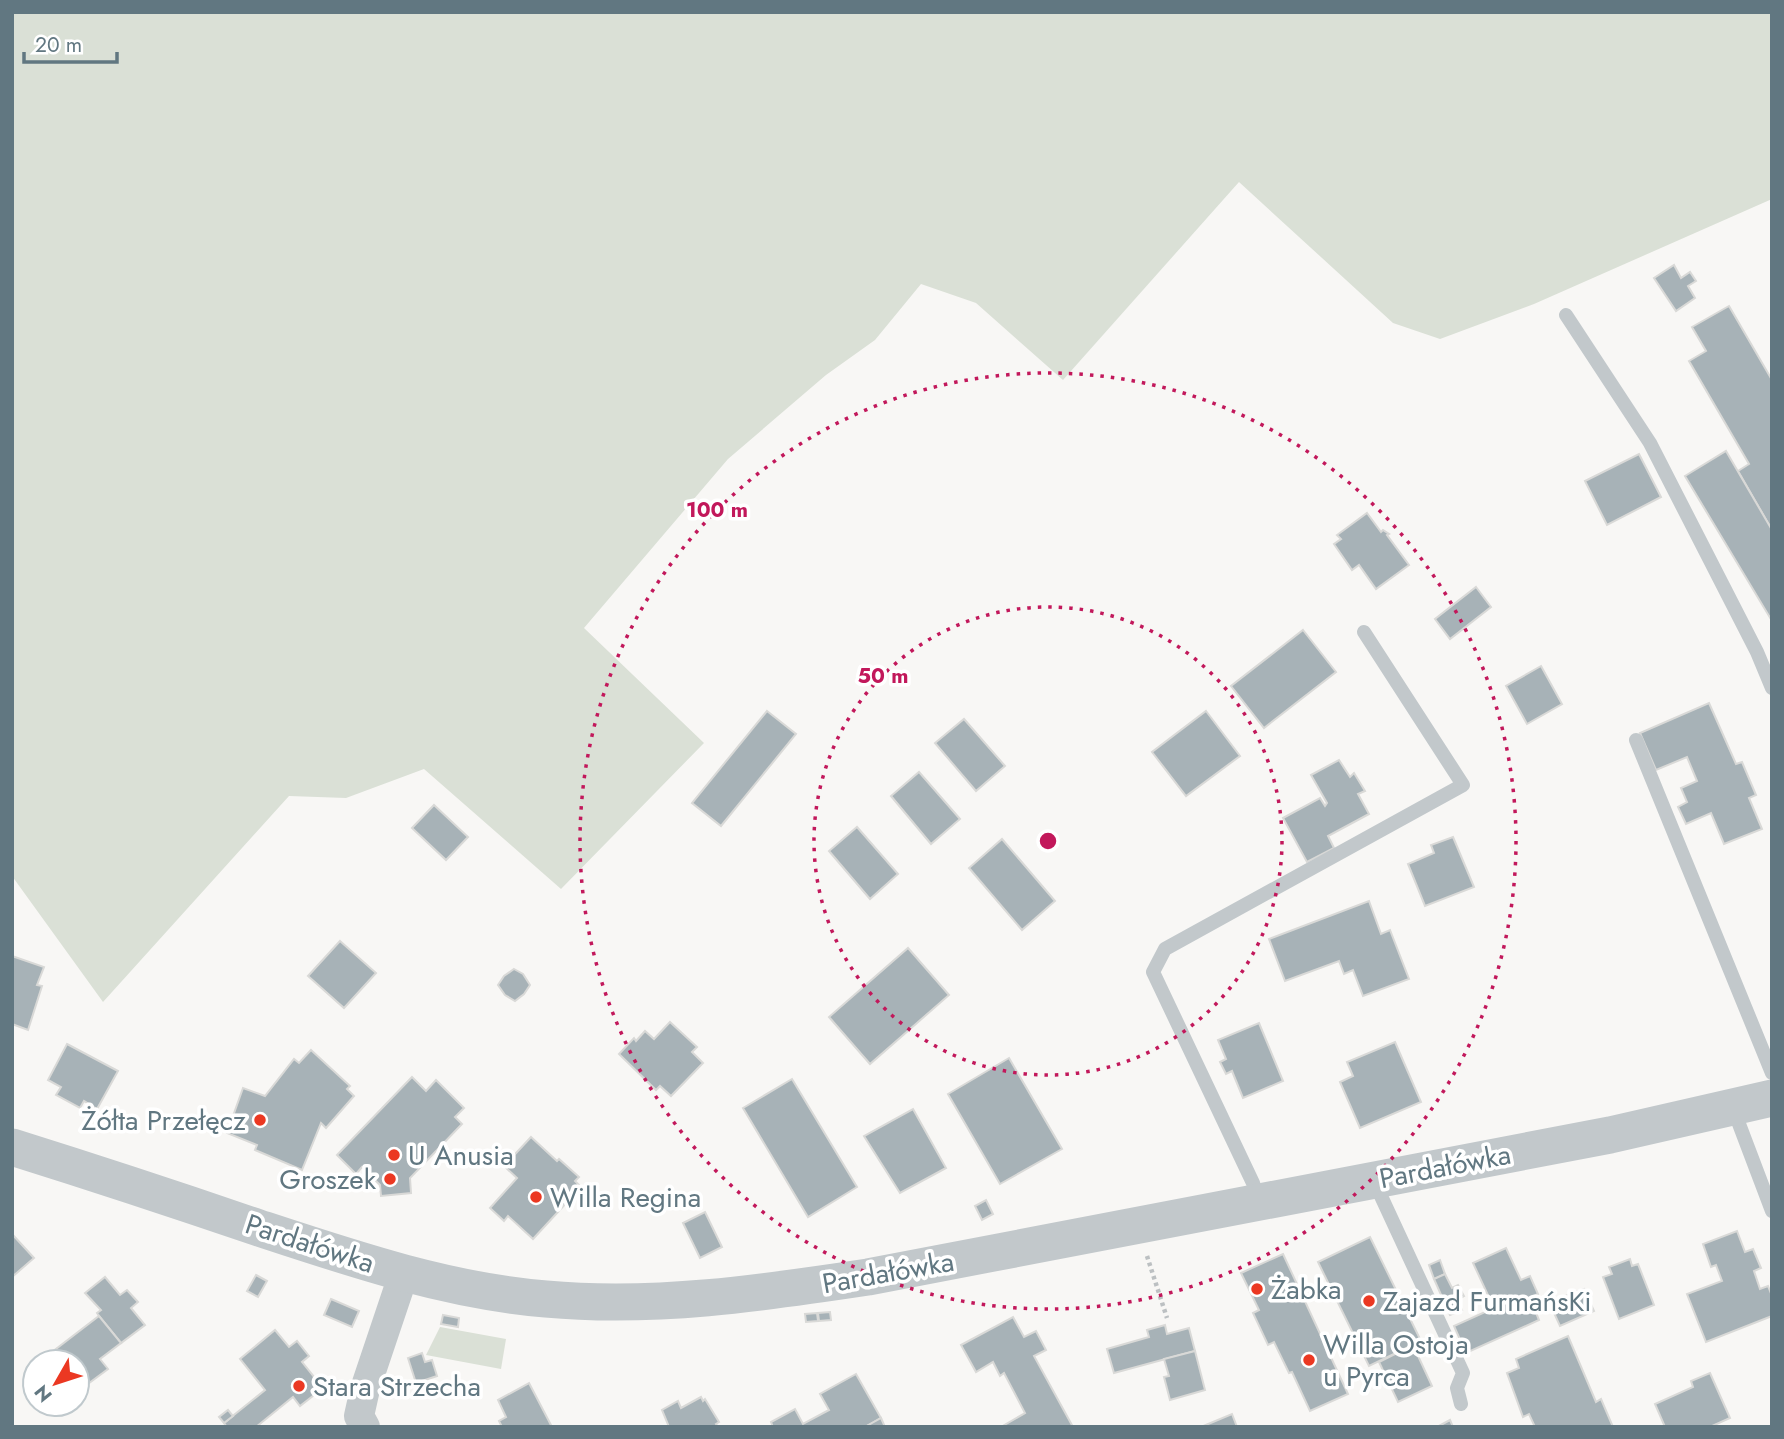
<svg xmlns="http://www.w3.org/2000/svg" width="1784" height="1439" font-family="Jost,sans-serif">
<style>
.green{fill:#dae0d6}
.building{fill:#a7b2b7;stroke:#d9d9d7;stroke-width:2}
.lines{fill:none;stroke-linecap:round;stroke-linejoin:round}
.path{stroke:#bcc0c2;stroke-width:4.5;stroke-dasharray:3.5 3.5;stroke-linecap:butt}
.service{stroke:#c2c8cb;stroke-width:14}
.minor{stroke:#c2c8cb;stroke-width:30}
.tertiary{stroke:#c2c8cb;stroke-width:37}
.ring{fill:none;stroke:#c2185b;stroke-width:3.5;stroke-dasharray:3.5 7}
.poi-dot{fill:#eb3822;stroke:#fff;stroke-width:2.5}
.labels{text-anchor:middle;stroke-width:7;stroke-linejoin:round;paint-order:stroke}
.poi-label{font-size:28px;fill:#617781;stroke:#fff;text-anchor:start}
.street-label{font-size:28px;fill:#617781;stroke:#fff}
.centre{fill:#c2185b;stroke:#fff;stroke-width:3.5}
.ring-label{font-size:21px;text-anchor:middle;font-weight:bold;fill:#c2185b;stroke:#fff;stroke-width:7;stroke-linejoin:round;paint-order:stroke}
</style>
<rect width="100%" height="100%" fill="#f8f7f5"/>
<g class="green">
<path d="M12,12H1772V199L1534,304L1440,339L1393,323L1239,182L1063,380L976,303L921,284L875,340L826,375L728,459L584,628L704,743L561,889L424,769L346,798L289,796L103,1002L12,876Z"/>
<path d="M440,1327L506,1339L501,1369L426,1355Z"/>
</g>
<g class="building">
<path d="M1674,265L1681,278L1690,272L1696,281L1688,286L1695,298L1676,311L1654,278Z"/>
<path d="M1729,306L1772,380V530L1738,471L1749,464L1689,361L1706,351L1692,327Z"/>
<path d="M1726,451L1772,530V621L1685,476Z"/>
<path d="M1639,454L1661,497L1607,525L1585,481Z"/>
<path d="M1367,513L1381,532L1383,530L1389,534L1387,535L1409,565L1376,589L1359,565L1352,570L1334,544L1341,539L1337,535Z"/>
<path d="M1476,587L1491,607L1450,639L1435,619Z"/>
<path d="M1303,630L1336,672L1264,728L1231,686Z"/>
<path d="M1541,666L1562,704L1527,724L1506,686Z"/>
<path d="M1709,703L1736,764L1742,762L1756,795L1749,798L1762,829L1724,844L1711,813L1686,824L1678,807L1687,802L1681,788L1697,781L1687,757L1656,770L1640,733Z"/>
<path d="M767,711L796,734L721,826L692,803Z"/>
<path d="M1206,711L1240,756L1186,796L1152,752Z"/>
<path d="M964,719L1005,766L976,791L935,743Z"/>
<path d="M1339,760L1350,777L1354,773L1365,791L1358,794L1369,814L1328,836L1334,848L1307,862L1283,818L1320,798L1325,806L1327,803L1311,775Z"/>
<path d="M919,772L960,819L931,844L891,796Z"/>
<path d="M434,805L468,837L446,860L412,828Z"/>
<path d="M857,827L898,874L870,899L829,851Z"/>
<path d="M1453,837L1474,887L1425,906L1408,864L1434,853L1431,845Z"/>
<path d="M1002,839L1055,901L1022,930L969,868Z"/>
<path d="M1369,901L1381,934L1390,930L1409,979L1363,996L1353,970L1344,974L1339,961L1285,981L1269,939Z"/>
<path d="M340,941L376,973L344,1008L308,976Z"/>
<path d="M908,948L949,995L870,1064L829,1017Z"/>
<path d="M12,956L44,967L37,985L42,986L28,1030L12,1024Z"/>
<path d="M514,969L523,974L530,985L524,994L515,1001L505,995L498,985L504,976Z"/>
<path d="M670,1022L697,1047L692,1052L703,1063L671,1096L660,1086L656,1090L619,1054L634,1038L636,1041L645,1031L654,1039Z"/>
<path d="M1259,1023L1283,1081L1243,1098L1232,1071L1226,1074L1220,1062L1226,1059L1218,1040Z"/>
<path d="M1395,1042L1421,1102L1360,1128L1340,1082L1353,1076L1347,1062Z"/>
<path d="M67,1044L118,1071L97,1109L84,1101L80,1108L56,1095L61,1087L48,1080Z"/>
<path d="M311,1050L350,1086L347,1089L354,1096L326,1128L321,1123L302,1170L255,1150L257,1145L227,1133L243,1088L265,1096L294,1059L299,1063Z"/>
<path d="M1009,1058L1062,1149L1000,1184L948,1094Z"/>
<path d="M412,1077L426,1091L436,1080L464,1108L455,1117L462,1124L410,1178L411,1193L381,1196L380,1185L362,1167L356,1174L337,1155Z"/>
<path d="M792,1079L857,1187L808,1217L743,1108Z"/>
<path d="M913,1109L946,1168L900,1193L864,1136Z"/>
<path d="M531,1137L557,1161L559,1159L579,1177L575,1181L581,1187L533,1239L508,1216L504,1221L490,1208L517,1178L504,1166Z"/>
<path d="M986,1200L993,1214L982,1220L975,1206Z"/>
<path d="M705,1212L722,1247L700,1258L683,1223Z"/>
<path d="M1737,1231L1745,1252L1753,1249L1761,1268L1754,1271L1760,1289L1768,1286L1772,1296V1316L1706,1342L1687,1294L1722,1281L1716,1265L1711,1267L1703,1244Z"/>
<path d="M12,1234L34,1258L12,1277Z"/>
<path d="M1370,1237L1421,1341L1369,1366L1318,1262Z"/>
<path d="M1506,1248L1521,1280L1530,1276L1538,1294L1530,1298L1539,1320L1466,1353L1454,1326L1494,1308L1473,1263Z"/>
<path d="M1283,1254L1348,1394L1310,1411L1292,1372L1289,1373L1274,1342L1268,1345L1253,1313L1259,1310L1241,1273Z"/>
<path d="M1630,1259L1632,1266L1638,1264L1654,1305L1619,1319L1603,1277L1612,1274L1609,1267Z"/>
<path d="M1440,1260L1445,1274L1434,1279L1429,1265Z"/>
<path d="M1445,1274L1452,1288L1458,1285L1464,1296L1457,1300L1462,1310L1450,1315L1434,1279Z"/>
<path d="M256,1275L267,1281L258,1297L247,1291Z"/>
<path d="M105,1277L120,1295L127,1290L138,1302L131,1308L145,1325L121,1343L99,1316L97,1313L101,1310L85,1293Z"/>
<path d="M1584,1289L1594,1311L1560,1326L1549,1302Z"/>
<path d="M331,1299L359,1311L352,1327L324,1315Z"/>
<path d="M830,1312L831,1320L819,1321L818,1313Z"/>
<path d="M817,1313L818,1321L806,1322L805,1314Z"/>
<path d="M443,1315L459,1318L458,1327L441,1324Z"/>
<path d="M99,1316L121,1343L100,1359L108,1369L77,1392V1362H39Z"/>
<path d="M1013,1317L1024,1337L1036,1331L1046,1350L1034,1356L1073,1427H1001L1025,1413L1004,1373L1000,1376L993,1362L976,1372L961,1345Z"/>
<path d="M1165,1325L1167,1334L1189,1328L1195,1351L1114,1373L1107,1349L1149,1337L1147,1330Z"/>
<path d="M275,1330L289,1347L297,1341L309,1356L302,1362L323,1388L300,1406L293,1397L256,1427H227L224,1423L265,1390L240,1359Z"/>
<path d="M1568,1336L1596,1402L1601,1399L1613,1427H1535L1529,1414L1523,1417L1507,1373L1519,1368L1516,1359Z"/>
<path d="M1413,1345L1432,1386L1398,1402L1379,1362Z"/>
<path d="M1195,1351L1205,1390L1170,1400L1164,1377L1169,1376L1164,1359Z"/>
<path d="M422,1353L425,1362L432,1360L437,1376L416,1383L408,1358Z"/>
<path d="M1710,1373L1730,1418L1710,1427H1665L1655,1404L1693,1387L1691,1381Z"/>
<path d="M856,1374L881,1418L865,1427H773L771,1422L795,1409L803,1424L829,1410L820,1394Z"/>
<path d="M529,1383L552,1427H502L499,1421L506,1417L498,1400Z"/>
<path d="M701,1397L703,1401L705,1399L719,1422L716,1424L718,1427H669L662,1410L678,1401L681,1408Z"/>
<path d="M228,1410L233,1416L224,1423L219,1417Z"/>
<path d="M1232,1414L1237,1427H1201Z"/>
<path d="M881,1418L885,1427H865Z"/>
<path d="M1450,1420L1453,1427H1437Z"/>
</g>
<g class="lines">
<path class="path" d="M1147,1256L1167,1318"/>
<g class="service">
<path d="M1566,315L1650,443L1757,652L1772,688"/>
<path d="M1636,740L1772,1073"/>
<path d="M1733,1108L1772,1211"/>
<path d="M1374,1181L1463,1373L1457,1388L1461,1404"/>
<path d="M1258,1200L1253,1183L1153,972L1165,949L1463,785L1364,632"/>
</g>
<path class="minor" d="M365,1427L359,1416L365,1389L404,1273"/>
<path class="tertiary" d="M12,1147C95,1173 177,1200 259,1228C353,1259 448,1291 546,1299C654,1309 762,1293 868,1277L1610,1135L1772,1098"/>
</g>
<g class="ring">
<circle cx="1048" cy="841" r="234"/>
<circle cx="1048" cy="841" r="468"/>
</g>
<g class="poi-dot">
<circle cx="260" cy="1120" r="7"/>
<circle cx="394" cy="1155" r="7"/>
<circle cx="390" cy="1179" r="7"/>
<circle cx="536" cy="1197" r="7"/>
<circle cx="1257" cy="1289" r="7"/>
<circle cx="1369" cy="1301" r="7"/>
<circle cx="1309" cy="1360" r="7"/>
<circle cx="299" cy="1386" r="7"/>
</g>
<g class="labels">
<g class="poi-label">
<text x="246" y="1130" text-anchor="end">Żółta Przełęcz</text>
<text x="408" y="1165">U Anusia</text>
<text x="376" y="1189" text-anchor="end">Groszek</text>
<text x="550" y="1207">Willa Regina</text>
<text x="1271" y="1299">Żabka</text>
<text x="1383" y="1311">Zajazd FurmańsKi</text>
<text x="1323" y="1354">Willa Ostoja<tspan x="1323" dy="32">u Pyrca</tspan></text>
<text x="313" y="1396">Stara Strzecha</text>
</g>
<g class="street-label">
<text transform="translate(1445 1166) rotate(-11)" y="10">Pardałówka</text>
<text transform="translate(310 1243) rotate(18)" y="10">Pardałówka</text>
<text transform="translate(888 1272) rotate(-10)" y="10">Pardałówka</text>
</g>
</g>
<circle cx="1048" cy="841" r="10" class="centre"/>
<g class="ring-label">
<text x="717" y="517">100 m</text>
<text x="883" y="683">50 m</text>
</g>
<rect width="1784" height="1439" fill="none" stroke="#617781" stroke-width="28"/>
<g transform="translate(56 1383) rotate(231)"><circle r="33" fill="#ffffff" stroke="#c0c9cd" stroke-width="2"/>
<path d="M0-5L12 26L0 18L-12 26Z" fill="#eb3822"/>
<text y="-10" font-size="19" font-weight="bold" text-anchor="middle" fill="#617781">N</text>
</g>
<path d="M24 52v10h93v-10" fill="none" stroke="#617781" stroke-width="3.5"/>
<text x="35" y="52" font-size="21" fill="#617781" stroke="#ffffff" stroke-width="5" paint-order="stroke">20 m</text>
</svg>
